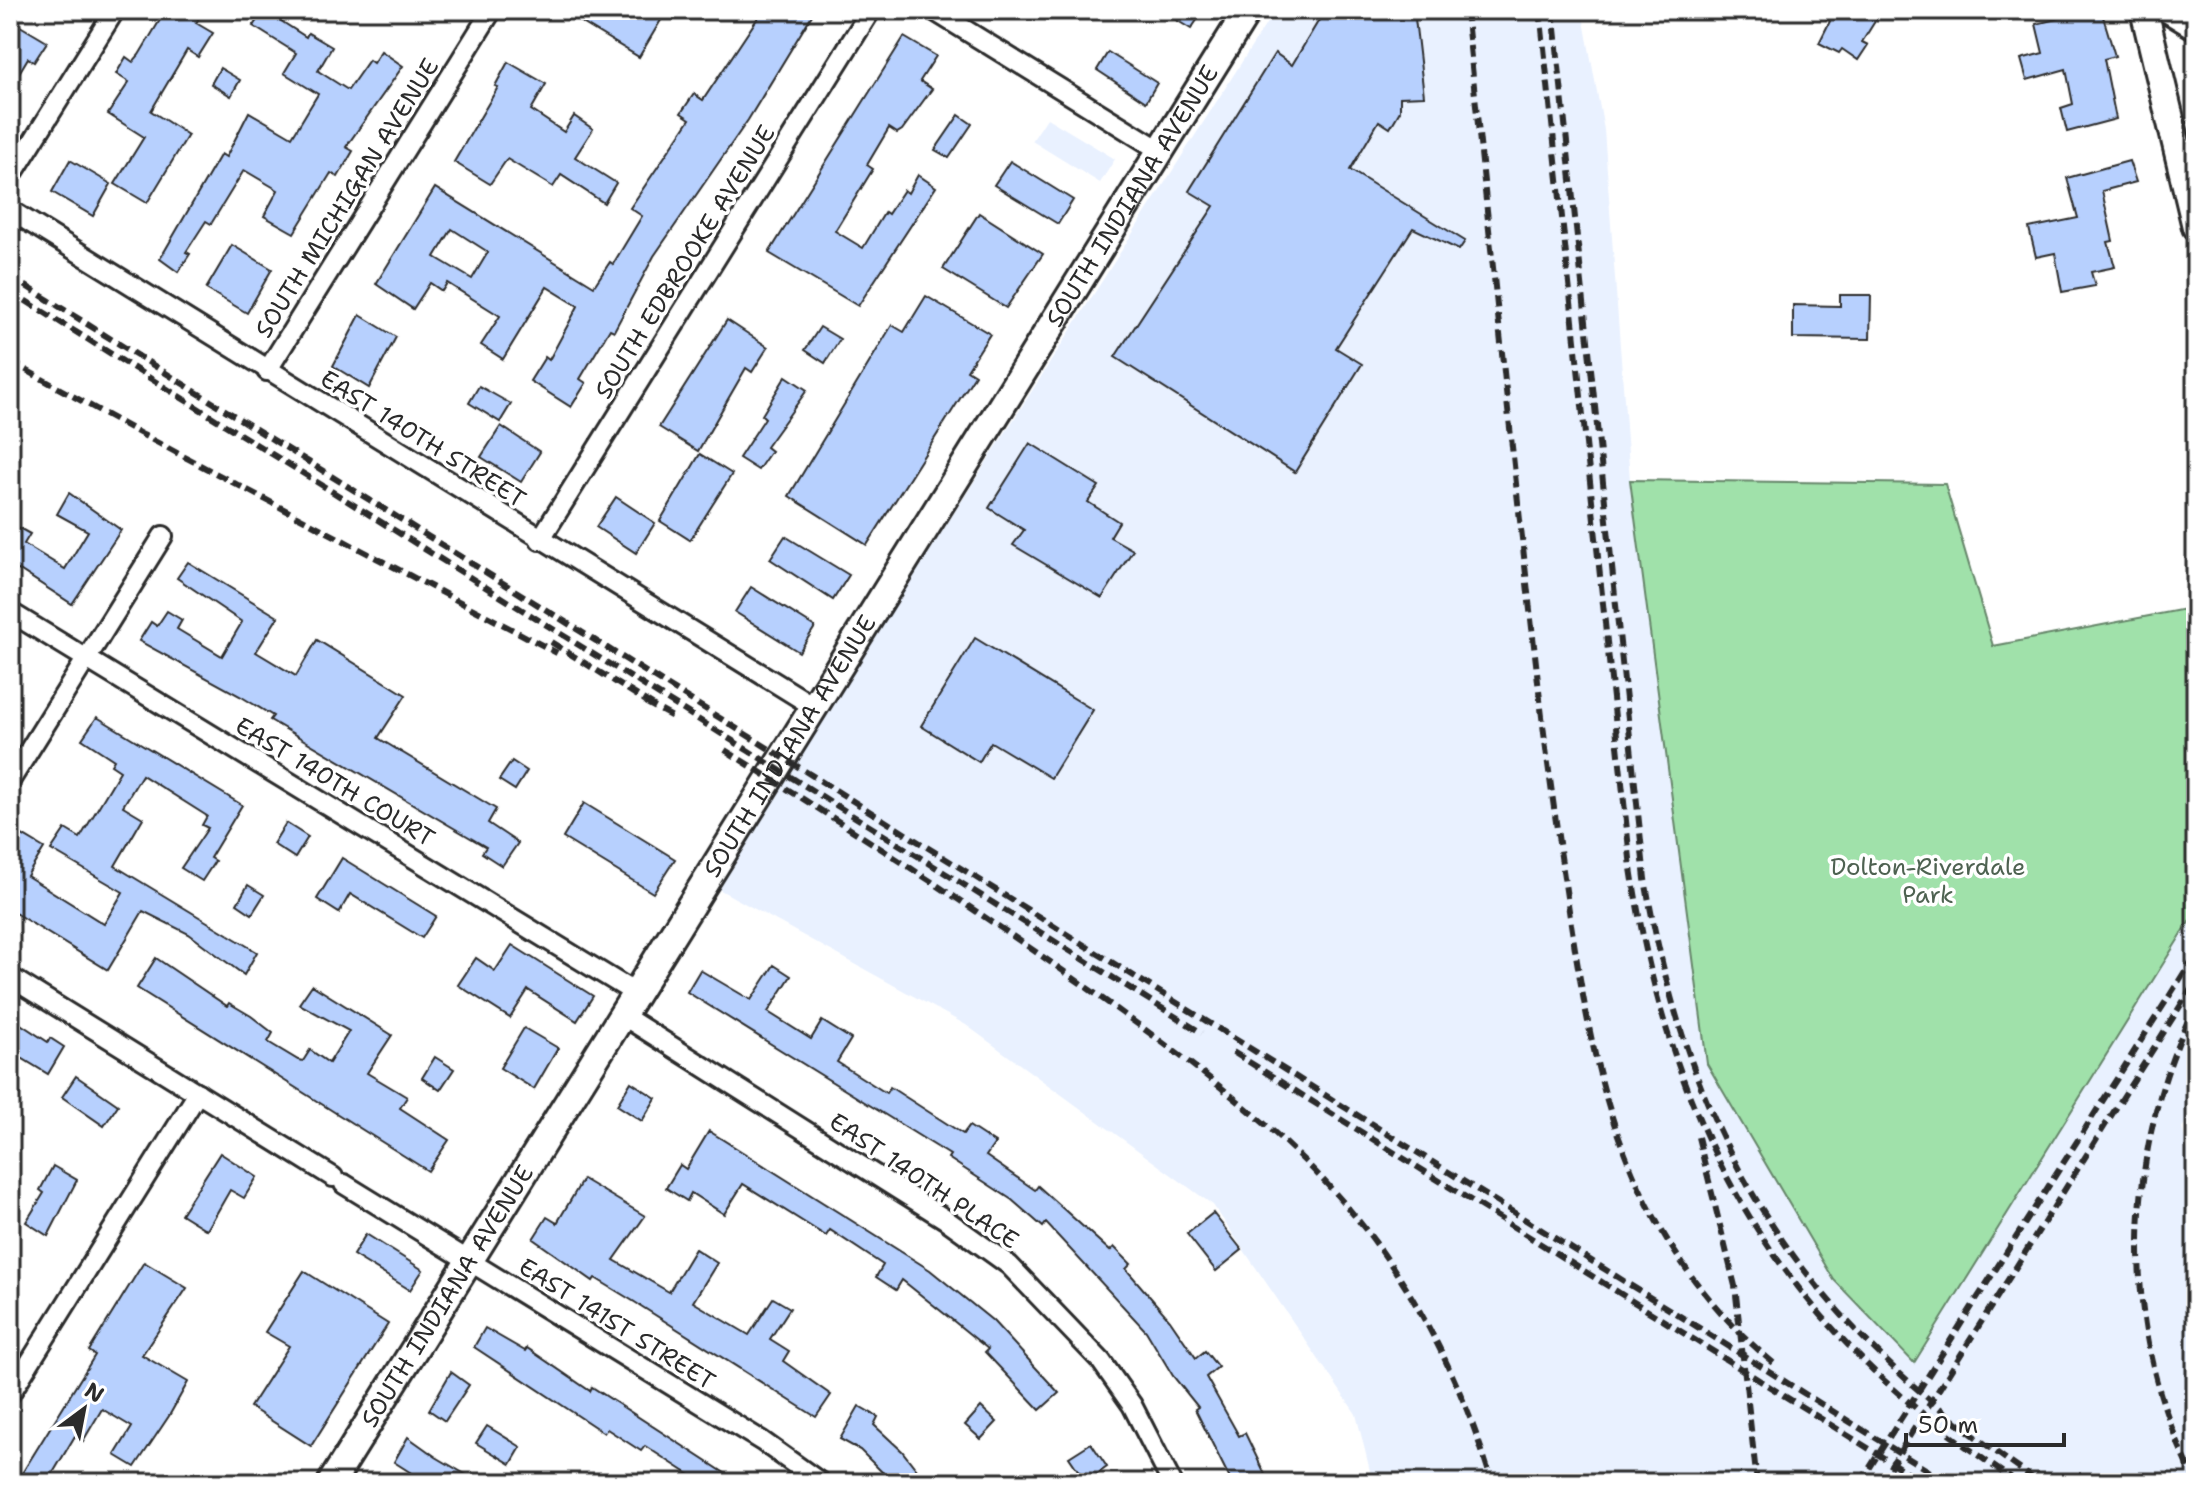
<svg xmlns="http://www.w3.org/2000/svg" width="2206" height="1493" font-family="'Shantell Sans',sans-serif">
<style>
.built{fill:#e9f1ff}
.green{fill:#a0e1aa;stroke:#66866a;stroke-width:2}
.building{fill:#b7d0fe;stroke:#2b2b2b;stroke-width:2;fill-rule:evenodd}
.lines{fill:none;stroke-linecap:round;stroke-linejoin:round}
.street-casing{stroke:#2b2b2b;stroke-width:24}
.secondary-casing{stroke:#2b2b2b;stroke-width:32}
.street{stroke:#fff;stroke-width:18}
.secondary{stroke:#fff;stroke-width:26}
.rail{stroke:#2b2b2b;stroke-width:6;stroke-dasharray:12 6;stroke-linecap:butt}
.labels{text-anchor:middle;stroke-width:7;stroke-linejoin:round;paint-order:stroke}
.street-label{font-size:24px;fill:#2b2b2b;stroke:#fff}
.park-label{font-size:24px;fill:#4e6251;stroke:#fff}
</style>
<rect width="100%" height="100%" fill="#fff"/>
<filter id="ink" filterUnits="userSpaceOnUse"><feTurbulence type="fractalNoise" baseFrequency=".0125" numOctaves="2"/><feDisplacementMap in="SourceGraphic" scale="16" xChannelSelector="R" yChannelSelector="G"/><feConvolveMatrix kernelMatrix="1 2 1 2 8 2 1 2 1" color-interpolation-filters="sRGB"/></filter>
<g filter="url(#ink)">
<g class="built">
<path d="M1275,10H1582L1604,130L1630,480L1914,1362L2196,911V1105L2182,1128L2196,1183V1483H1373L1356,1414L1213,1205L966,1025L704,881L815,731Z"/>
<path d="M1047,118L1115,159L1100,183L1032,141Z"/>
</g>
<path class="green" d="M1630,480L1945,484L1993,646L2196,607V911L1914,1363L1834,1280L1707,1064Z"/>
<g class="building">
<path d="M166,10H204L196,23L213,33L198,57L187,50L151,111L188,135L147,203L115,184L144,137L108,114L129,82L116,74L126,57L133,62L139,55Z"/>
<path d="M264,10L306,37L308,33L332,47L318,71L348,90L369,60L373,63L381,51L403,66L346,147L353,151L338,177L331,173L294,233L264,216L278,190L244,170L211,224L206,221L186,252L190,254L178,272L160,259L221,154L226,157L249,112L292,137L318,94L284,73L296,53L253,26Z"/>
<path d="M561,10H667L639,57Z"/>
<path d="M763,10H815L748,120L654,256L614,331L610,329L580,379L586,383L571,407L530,381L545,357L549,360L578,306L547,287L503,359L481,345L500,316L447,283L442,291L430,283L413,309L376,284L435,188L594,286L610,262L613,264L642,216L630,208L690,119L681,113L694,94L703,100ZM452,229L488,252L472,279L435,257Z"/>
<path d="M1160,10H1204L1191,29Z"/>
<path d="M1325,10H1414L1424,96L1400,97V111L1390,128L1379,121L1350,170L1465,241L1459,250L1413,228L1336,348L1362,364L1295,472L1115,357L1214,206L1189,191L1275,53L1292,65Z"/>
<path d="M1813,10H1882L1862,42L1868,45L1858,60L1842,49L1839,53L1819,43L1830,21Z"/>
<path d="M2093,10H2101L2115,56L2104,59L2116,119L2067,132L2061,108L2073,104L2066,69L2027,80L2021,59L2043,53L2036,24Z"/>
<path d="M10,20L47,42L34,62L28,58L10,88Z"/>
<path d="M904,37L936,56L920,81L932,89L902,130L897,133L889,128L867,165L873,169L835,231L863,248L885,212L888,214L904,190L908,193L918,175L936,187L858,306L769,253Z"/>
<path d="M1108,52L1157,83L1146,102L1097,70Z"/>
<path d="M508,62L546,84L531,110L564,132L574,116L593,129L575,157L616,183L604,203L561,175L553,187L507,159L490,184L454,162L498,87L495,86Z"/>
<path d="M220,68L240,80L231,96L211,84Z"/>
<path d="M959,115L972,124L949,158L935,150Z"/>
<path d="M70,160L111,184L93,216L52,192Z"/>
<path d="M1010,161L1073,200L1058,224L994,185Z"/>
<path d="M2129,161L2136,182L2102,191L2113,241L2108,242L2115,267L2091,272L2095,286L2062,292L2055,253L2036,257L2029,228L2078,218L2067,178Z"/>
<path d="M979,213L1043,254L1006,308L943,269Z"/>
<path d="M232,245L272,269L247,313L206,289Z"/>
<path d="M1840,295H1871L1870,339L1793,338V305L1840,306Z"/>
<path d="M926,296L990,334L967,370L975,375L867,545L789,496L892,325L904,332Z"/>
<path d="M360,315L396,337L369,388L333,366Z"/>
<path d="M727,320L768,347L752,372L746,368L698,451L659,427Z"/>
<path d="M820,327L840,339L825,363L805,350Z"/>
<path d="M786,376L807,390L766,447L771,451L758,470L739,458L765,418L762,415Z"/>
<path d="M479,386L511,404L500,422L469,403Z"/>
<path d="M501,426L540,452L521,482L481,457Z"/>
<path d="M1030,443L1099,486L1088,502L1119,522L1110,537L1133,550L1102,598L1013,545L1024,530L989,508Z"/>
<path d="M700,454L732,474L690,540L660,521Z"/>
<path d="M69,493L121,530L72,604L21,571L10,568V523L30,534L24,544L65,569L88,531L57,514Z"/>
<path d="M616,497L655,523L636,553L596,527Z"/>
<path d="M785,536L849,575L833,600L770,559Z"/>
<path d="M188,562L278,617L256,652L296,676L317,640L406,695L378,738L496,809L488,823L518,843L502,866L482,853L486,847L270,720L273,716L240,696L139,641L151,622L157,626L167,611L182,620L177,629L222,656L242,622L177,578Z"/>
<path d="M751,587L815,627L799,652L735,612Z"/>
<path d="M975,638L1093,710L1051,778L991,742L979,762L921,726Z"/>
<path d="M97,717L242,805L210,858L215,861L202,881L181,868L208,828L202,825L207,816L142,775L123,806L143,818L115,866L257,952L244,975L189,934L143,911L108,970L10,910V856L22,835L44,848L27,876L104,924L123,892L51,850L65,829L80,838L120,771L111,765L114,760L82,739Z"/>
<path d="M512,761L527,771L515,790L499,780Z"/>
<path d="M584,803L675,859L653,893L563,838Z"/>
<path d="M286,823L308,837L295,858L273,844Z"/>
<path d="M342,858L436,916L422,938L350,894L339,913L317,899Z"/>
<path d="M248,885L264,895L252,914L237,904Z"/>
<path d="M512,945L593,996L577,1021L528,990L510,1018L458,985L476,958L495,971Z"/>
<path d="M156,958L227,1006L229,1003L251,1016L273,1033L268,1042L298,1060L303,1061L310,1050L329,1063L349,1031L299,1004L312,985L392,1035L367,1073L407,1097L400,1108L449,1140L428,1171L137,988Z"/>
<path d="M774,965L791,976L768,1012L811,1039L822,1021L851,1039L837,1062L886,1093L890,1087L963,1134L969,1126L995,1143L986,1156L1035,1190L1038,1186L1110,1251L1114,1247L1131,1264L1126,1269L1170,1320L1196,1358L1205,1351L1218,1367L1206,1377L1239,1436L1245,1433L1269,1483H1232L1195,1409L1198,1407L1173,1376L1146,1331L1046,1223L1043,1227L1012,1200L948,1158L950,1155L687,992L700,970L751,1000Z"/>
<path d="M16,1021L48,1042L50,1038L64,1047L48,1074L10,1051V1030Z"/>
<path d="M524,1028L558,1048L534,1089L500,1068Z"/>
<path d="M435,1057L454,1069L440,1090L422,1078Z"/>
<path d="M76,1076L118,1105L104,1126L62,1097Z"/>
<path d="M631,1082L656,1098L642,1121L617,1105Z"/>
<path d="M709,1131L930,1270L993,1321L1059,1393L1040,1410L985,1352L988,1349L956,1323L902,1280L896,1290L876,1277L883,1265L830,1230L826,1236L743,1184L724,1214L691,1193L687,1201L666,1188L680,1165L686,1169Z"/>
<path d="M220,1153L257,1177L244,1198L230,1190L207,1230L181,1214Z"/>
<path d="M53,1166L77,1180L48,1236L26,1222L44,1193L40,1190Z"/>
<path d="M583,1179L645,1216L614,1260L669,1292L695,1249L717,1263L693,1302L749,1335L773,1298L790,1308L770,1339L789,1351L783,1361L831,1395L816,1417L633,1301L595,1278L593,1281L533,1239L547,1217L557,1223Z"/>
<path d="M1213,1213L1242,1250L1216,1271L1187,1234Z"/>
<path d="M366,1234L423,1270L410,1290L353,1255Z"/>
<path d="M144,1262L187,1288L142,1355L188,1382L169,1416L135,1467L115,1455L132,1427L102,1409L83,1441L75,1436L47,1483H16L95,1355L89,1351Z"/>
<path d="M304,1271L388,1324L311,1446L250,1407L289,1346L265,1332Z"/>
<path d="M485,1328L525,1351L527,1348L590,1391L592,1387L740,1483H689L693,1477L645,1446L641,1451L607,1429L604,1433L474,1347Z"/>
<path d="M451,1372L469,1385L445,1421L429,1410Z"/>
<path d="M859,1406L878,1417L874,1425L902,1451L927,1483H893L860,1450L840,1439Z"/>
<path d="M981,1407L997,1422L981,1439L965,1425Z"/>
<path d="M487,1426L521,1447L511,1464L476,1443Z"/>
<path d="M408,1437L436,1457L480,1483H427L394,1462Z"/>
<path d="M1091,1443L1107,1467L1086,1482L1069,1457Z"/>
</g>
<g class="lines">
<defs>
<g id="street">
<path d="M933,10L1161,151"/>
<path d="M10,178L115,10"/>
<path d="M10,210L813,706"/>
<path d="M267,371L492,10"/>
<path d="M540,540L871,10"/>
<path d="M10,612L635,993"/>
<path d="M10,781L163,536"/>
<path d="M10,977L333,1177"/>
<path d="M622,1015L945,1219L1009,1265L1101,1361L1132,1405L1172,1483"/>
<path d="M344,1184L762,1441L821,1483"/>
<path d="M10,1394L198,1093"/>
</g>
<g id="secondary">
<path d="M2144,10L2196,227"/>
<path d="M2170,10L2196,26"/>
<path id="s1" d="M331,1483L1248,10"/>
</g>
</defs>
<use href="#street" class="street-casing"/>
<use href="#secondary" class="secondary-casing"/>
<use href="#street" class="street"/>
<use href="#secondary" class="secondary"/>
<g class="rail">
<path d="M1466,10C1489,228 1511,445 1536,663C1545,750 1558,837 1571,924C1584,1006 1598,1090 1630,1166C1662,1244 1711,1312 1776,1365"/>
<path d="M1540,10L1631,868C1660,1064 1729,1232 1874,1371C1918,1413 1968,1449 2018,1483"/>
<path d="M1553,10L1645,879C1693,1158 1806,1324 2040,1483"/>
<path d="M10,276L1948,1483"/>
<path d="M10,291L1202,1033"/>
<path d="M10,361L143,435L557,653"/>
<path d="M551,642L654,706"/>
<path d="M645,702L676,719"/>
<path d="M725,750C858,833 991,918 1118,1010C1198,1068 1278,1127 1343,1202C1412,1281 1463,1383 1492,1483"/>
<path d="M2196,1004C2122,1151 2118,1334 2196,1481"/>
<path d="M1233,1052L1924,1483"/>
<path d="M1698,1137L1735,1286L1757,1483"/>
<path d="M1860,1483L2196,954"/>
<path d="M1880,1483L2196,981"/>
</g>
</g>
</g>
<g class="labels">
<g class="street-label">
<text dy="8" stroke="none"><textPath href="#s1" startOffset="1516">SOUTH INDIANA AVENUE</textPath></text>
<text transform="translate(347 198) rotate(-58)" y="8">SOUTH MICHIGAN AVENUE</text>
<text transform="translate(685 262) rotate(-58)" y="8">SOUTH EDBROOKE AVENUE</text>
<text transform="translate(423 439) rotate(32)" y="8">EAST 140TH STREET</text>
<text dy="8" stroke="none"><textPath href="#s1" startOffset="868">SOUTH INDIANA AVENUE</textPath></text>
<text transform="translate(335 782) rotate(31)" y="8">EAST 140TH COURT</text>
<text transform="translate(924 1181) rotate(34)" y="8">EAST 140TH PLACE</text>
<text dy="8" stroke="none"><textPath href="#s1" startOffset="220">SOUTH INDIANA AVENUE</textPath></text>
<text transform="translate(617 1324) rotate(32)" y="8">EAST 141ST STREET</text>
</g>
<g class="park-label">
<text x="1928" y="875">Dolton-Riverdale<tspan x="1928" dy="28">Park</tspan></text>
</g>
</g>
<rect width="2206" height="1493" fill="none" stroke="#fff" stroke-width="40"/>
<rect x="20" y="20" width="2166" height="1453" fill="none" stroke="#2b2b2b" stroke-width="3" filter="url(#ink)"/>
<g transform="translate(84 1409) rotate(32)" stroke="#ffffff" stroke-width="6" paint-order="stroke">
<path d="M0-6L14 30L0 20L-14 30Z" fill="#2b2b2b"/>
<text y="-12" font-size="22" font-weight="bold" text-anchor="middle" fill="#2b2b2b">N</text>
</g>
<path d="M1906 1433v12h158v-12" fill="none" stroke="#2b2b2b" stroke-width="4"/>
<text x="1918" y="1433" font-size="24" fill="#2b2b2b" stroke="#ffffff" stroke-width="6" paint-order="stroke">50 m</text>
</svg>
